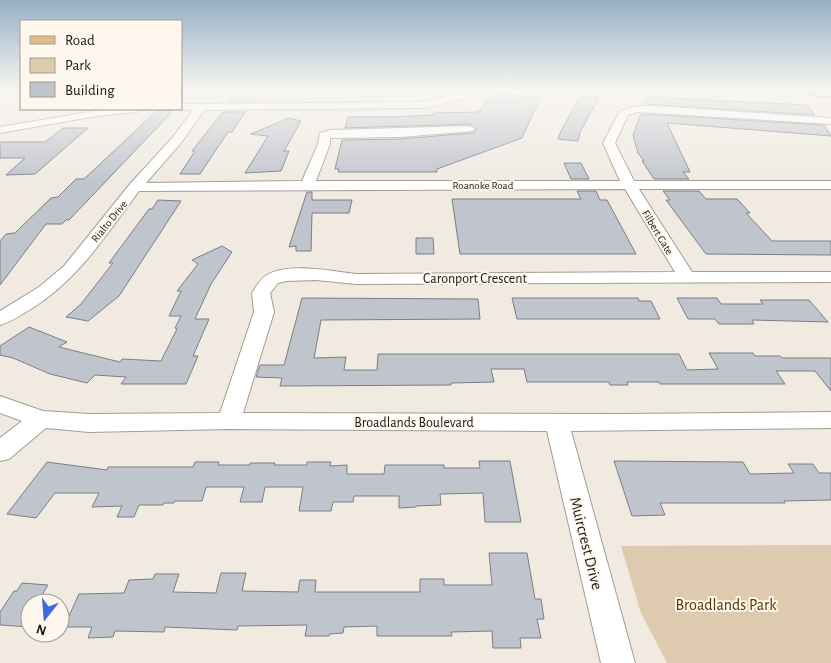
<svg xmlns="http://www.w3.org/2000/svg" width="831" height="663" font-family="'Alegreya Sans',sans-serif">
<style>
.green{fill:#decaae}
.building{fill:#c0c4cd;stroke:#7b7e87}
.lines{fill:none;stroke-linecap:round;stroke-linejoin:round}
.minor-casing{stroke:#a29d95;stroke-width:2}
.major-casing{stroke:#8f6826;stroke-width:2}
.minor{fill:#fff;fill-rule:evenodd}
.major{fill:#e2be82;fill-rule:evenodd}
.labels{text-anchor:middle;stroke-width:4;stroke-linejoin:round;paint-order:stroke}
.far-street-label{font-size:11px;fill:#191714;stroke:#fdf7ee}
.street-label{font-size:14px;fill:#191714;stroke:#fdf7ee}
.near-street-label{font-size:16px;fill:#191714;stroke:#fdf7ee}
.near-park-label{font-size:16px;fill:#553701;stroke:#fdf7ee}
</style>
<rect width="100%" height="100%" fill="#f0eae1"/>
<path class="green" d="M831,545V663H667L641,613L621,546Z"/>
<g class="building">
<path d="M237,92H258L252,102H230Z"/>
<path d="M495,93L540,98L522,138L437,169V172H338L339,169H335L342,140L400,139L473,133L477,129L469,124L345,128L348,117H394L433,115V113L478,112Z"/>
<path d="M600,96L580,132L578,141L558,139L561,131L580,97Z"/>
<path d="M647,97L807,105L815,115L644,104Z"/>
<path d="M159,109H168L171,113L69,220H66L62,224H46L0,285V241L6,234L15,233L51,198L58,197L76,179H84Z"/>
<path d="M223,112H245L232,132H228L200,174H180L195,151H192Z"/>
<path d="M641,114L824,125L831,136L667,123L690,172H683L689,179H654L642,161H644L638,153L633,135Z"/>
<path d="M289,118L301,121L284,151H289L281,171L245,173L268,136L251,134Z"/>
<path d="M63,128H88L35,174L6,175L25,158H0V142H45Z"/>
<path d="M564,163H581L589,179H571Z"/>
<path d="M577,191H596L600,200H607L636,254H460L452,199H581Z"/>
<path d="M663,191H699L706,199H737L750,213H746L772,241H831V255L706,254L666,200H670Z"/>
<path d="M307,192H312V200H352L349,213H312L311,251H296V246L289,247Z"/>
<path d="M158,200L181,201L119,296L88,321L66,317L81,304L113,263H109L149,209H152Z"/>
<path d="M416,238H433L434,254H416Z"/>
<path d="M222,246L232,252L211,284L195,319H209L193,356H198L186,384H121L126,377L95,375L87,383L50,374L13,358L0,355V346L29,327L67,342L59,347L120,362L122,359L161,361L177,329L175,328L181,316H169L181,291H177L198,264L192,260Z"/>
<path d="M302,298L478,299L480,319L321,320L314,358L346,357L344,370H377L378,354H679L687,370L718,369L709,353H753L755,356H780L782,358H831V391L815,371H776L785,384H660L659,382H627L628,385H610L609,382H527L524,369H491L494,382L451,383V385L280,386L282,378L256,377L260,365H284Z"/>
<path d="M512,298H638L639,301H651L660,319H517Z"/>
<path d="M677,298H717L721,304H763L760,300H809L828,322L752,320L754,324H719L715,319H688Z"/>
<path d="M479,461H510L521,522H485L483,493L440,494L441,505L416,506V507L399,508V496H354L353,502H333L331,511H299L303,487H265L262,502H240L244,487H206L202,501H175L174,503H164L163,505H139L134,517H117L122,506L92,507L99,493H55L36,518L7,514L47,462L107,470L108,467H193L195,462H219L218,465H250V463H275L274,465H307V462H331L330,466L347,465V474H384L385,465H444V468H480Z"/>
<path d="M614,461L743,462L750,474L794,473L788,464H813L819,473H831V500L784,501L785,503H660L665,515L632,516Z"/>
<path d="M489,553H527L535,599H541L544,619H537L541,638H520L521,648H493L492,631L451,632L452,636H377V626L344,627L343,633L330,634L329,636H305L307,625L238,626L237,630L165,627L164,632L115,631L113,637L88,638L92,627H64L79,594L124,593L129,580L153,579L155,574H179L173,592L216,593L221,573H246L242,591L298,592L300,580H316L315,592H420V579H444V585H492Z"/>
<path d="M22,583L48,585L37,603H30V627L0,625V612L14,591H17Z"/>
</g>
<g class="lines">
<defs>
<g id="minor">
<path d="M464,91H478L464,99L423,108L204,110L181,143L146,183L302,181L318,144L320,133L331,130L469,126L473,127L475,129L473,131L400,137L330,138V144L316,181H620L603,143L620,111L637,106H656L831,118V124L638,112L628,115L615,143L634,181H831V189H639L692,272H831V282L356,284L316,280L286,281L278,283L270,293L274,312L243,413L620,414L831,412V428L571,431L635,663H601L547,431L229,429L89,432L46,428L9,459L0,461V438L22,421L0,413V396L43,411L89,414L220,413L254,312L252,293C256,287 260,279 267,275C288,262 332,271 356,274L675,272L625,189L139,191C106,235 78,280 31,309C21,315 11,322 0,325V311L39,287L64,266L130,184L173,137L193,110L177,109H181V104L423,102Z"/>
<path d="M107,109H142L137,112L97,116L0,133V127Z"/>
</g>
<path id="major" d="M800,91H831V97L806,95Z"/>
</defs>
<use href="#minor" class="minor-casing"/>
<use href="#major" class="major-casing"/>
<use href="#minor" class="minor"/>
<use href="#major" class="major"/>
</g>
<linearGradient id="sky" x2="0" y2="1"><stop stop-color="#97afc3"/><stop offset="0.49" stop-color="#f8f6f2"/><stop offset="1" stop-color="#f8f6f2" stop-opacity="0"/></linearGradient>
<rect width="831" height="184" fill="url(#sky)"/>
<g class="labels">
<g class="far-street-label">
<text x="483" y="189">Roanoke Road</text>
<text transform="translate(109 221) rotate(-51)" y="4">Rialto Drive</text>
<text transform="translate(658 232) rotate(59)" y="4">Filbert Gate</text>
</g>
<g class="street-label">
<text x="475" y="283">Caronport Crescent</text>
<text x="414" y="427">Broadlands Boulevard</text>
</g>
<g class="near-street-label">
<text transform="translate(587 543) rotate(76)" y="6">Muircrest Drive</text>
</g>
<g class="near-park-label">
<text x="726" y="610">Broadlands Park</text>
</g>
</g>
<rect x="20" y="20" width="162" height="90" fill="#fdf7ee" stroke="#a29d97"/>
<rect x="30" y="36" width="25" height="8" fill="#e2be82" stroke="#a29d97"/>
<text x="65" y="45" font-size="15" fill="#191714">Road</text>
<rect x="30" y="58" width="25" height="15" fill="#decaae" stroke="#a29d97"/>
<text x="65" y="70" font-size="15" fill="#191714">Park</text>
<rect x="30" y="82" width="25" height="15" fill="#c0c4cd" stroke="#a29d97"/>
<text x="65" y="95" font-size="15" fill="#191714">Building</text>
<g transform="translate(45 618) rotate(197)"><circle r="24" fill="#fdf7ee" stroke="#a29d97"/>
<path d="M0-4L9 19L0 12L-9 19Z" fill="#406adc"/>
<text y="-8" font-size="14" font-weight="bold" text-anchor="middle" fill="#191714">N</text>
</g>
</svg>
